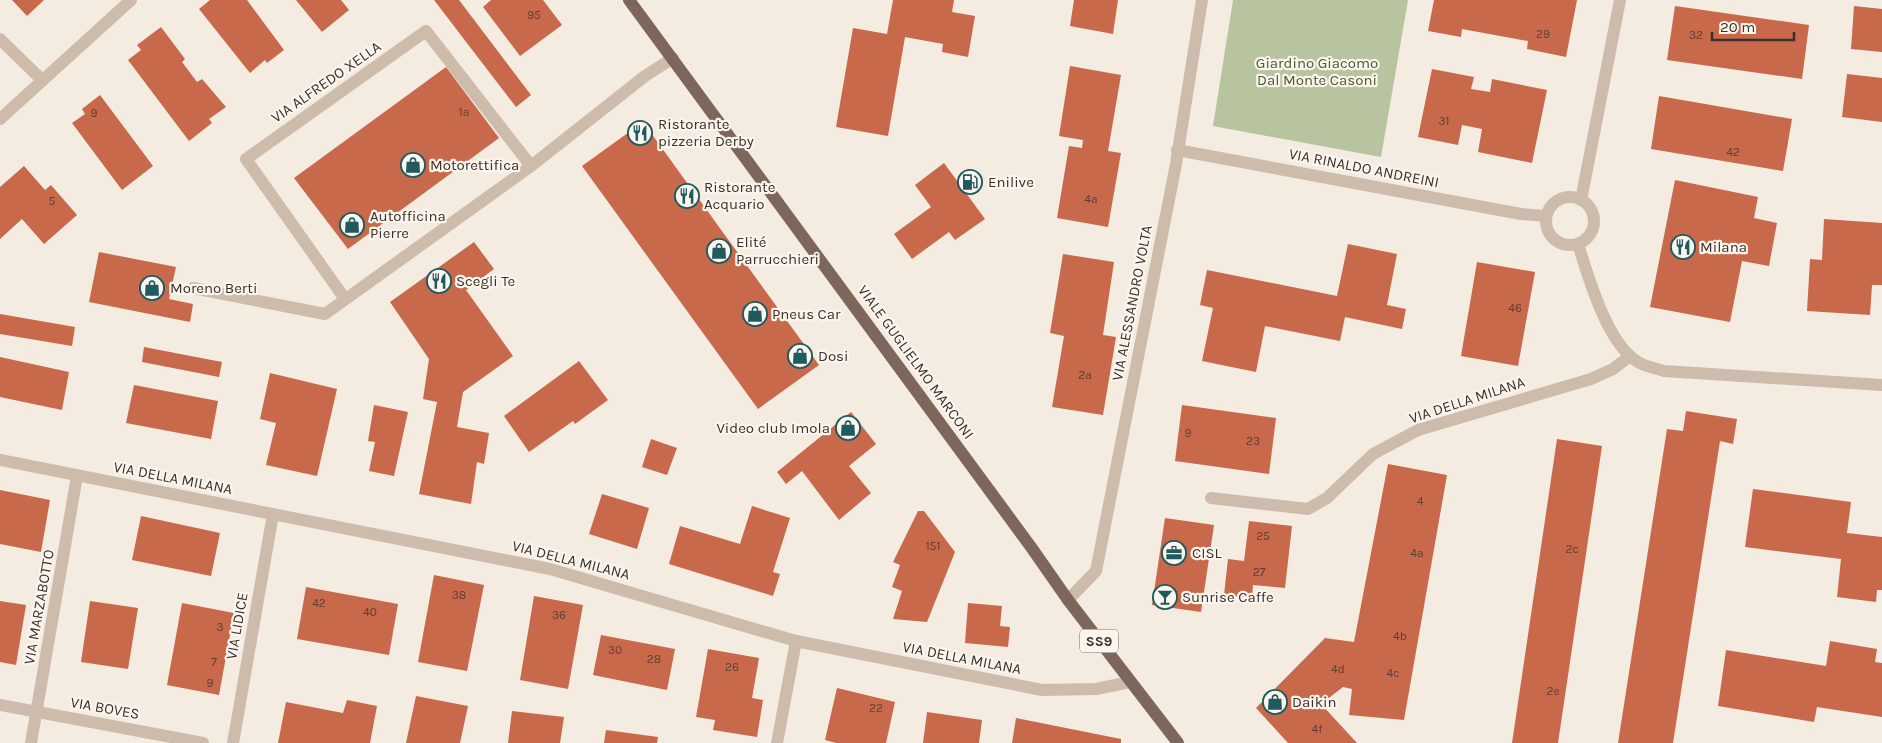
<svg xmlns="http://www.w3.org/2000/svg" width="1882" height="743" font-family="Karla,sans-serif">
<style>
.green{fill:#b8c4a0}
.building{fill:#c8694b}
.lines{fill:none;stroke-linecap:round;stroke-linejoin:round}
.service{stroke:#cdbbac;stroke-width:12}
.minor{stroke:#cdbbac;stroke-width:12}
.primary{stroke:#7d675c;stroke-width:12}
.labels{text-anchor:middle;stroke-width:4.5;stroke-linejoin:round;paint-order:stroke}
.number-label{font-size:12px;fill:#5e3e33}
.shield{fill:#fbf5ee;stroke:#756b66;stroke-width:1}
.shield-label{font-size:14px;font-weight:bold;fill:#3b302b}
.park-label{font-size:15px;fill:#4a5a2e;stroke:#fbf5ee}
.street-label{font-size:15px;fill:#3b302b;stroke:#fbf5ee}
.poi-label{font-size:15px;fill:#3b302b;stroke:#fbf5ee;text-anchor:start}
</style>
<rect width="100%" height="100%" fill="#f4ebe1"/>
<path class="green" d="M1233,0H1408L1381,157L1213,126Z"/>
<g class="building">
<path d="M12,0H44L27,16Z"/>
<path d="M210,0H247L284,50L267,63L265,60L250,73L199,9Z"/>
<path d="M296,0H341L349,10L322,32Z"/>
<path d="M434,0H459L531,95L516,107Z"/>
<path d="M491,0H543L562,25L520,56L483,7Z"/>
<path d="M893,0H954L952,12L975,16L968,57L942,52L943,44L905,37L888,136L836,127L853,28L887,34Z"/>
<path d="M1074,0H1118L1113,34L1070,26Z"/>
<path d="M1434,0H1577L1566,57L1527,49L1528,41L1462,29L1461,37L1428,31Z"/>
<path d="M1675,6L1809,25L1802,79L1667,60Z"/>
<path d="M1854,6L1882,9V52L1851,49Z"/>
<path d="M161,27L185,59L182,62L197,82L202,79L226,107L209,119L212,123L189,141L128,60L141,50L137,45Z"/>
<path d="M1070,66L1121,75L1108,151L1121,153L1108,227L1057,218L1069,146L1082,148L1083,140L1059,136Z"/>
<path d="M446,67L499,138L348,249L294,178Z"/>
<path d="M1432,69L1474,77L1471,89L1490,92L1492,79L1547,90L1532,163L1478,152L1482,129L1462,125L1458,145L1418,137Z"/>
<path d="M1847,74L1882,78V122L1842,117Z"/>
<path d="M100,95L153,166L122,190L72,123L85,114L82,109Z"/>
<path d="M1659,96L1792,119L1783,171L1651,149Z"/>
<path d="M643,122L819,365L758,409L582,166Z"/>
<path d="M944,163L985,219L955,240L949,232L912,259L894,234L931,207L915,185Z"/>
<path d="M24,166L45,190L51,185L77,215L44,244L22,219L0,239V187Z"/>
<path d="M1675,180L1758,197L1754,218L1777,223L1769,266L1742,261L1730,322L1650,307Z"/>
<path d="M1824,219L1882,223V285H1872L1870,315L1807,311L1810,259L1822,260Z"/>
<path d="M474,242L494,269L466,290L513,356L463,392L457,427L489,433L484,464L477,462L471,504L419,494L437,402L423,399L429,359L390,302Z"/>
<path d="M1348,244L1397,254L1387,305L1406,309L1402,329L1345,317L1340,341L1265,326L1256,372L1202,361L1213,308L1200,305L1207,270L1337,296Z"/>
<path d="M99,252L176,267L169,299L193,304L190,322L89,302Z"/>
<path d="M1063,254L1114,262L1103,335L1116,337L1103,415L1052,407L1064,336L1050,333Z"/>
<path d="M1477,262L1535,272L1518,366L1461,356Z"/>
<path d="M0,314L75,327L72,346L0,334Z"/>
<path d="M144,347L222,362L219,377L142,362Z"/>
<path d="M0,357L69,372L62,410L0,397Z"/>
<path d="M579,361L608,400L575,424L573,421L529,452L504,416Z"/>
<path d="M270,373L337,389L317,476L266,465L276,423L260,419Z"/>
<path d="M134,385L218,401L211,439L126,423Z"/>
<path d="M374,405L408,412L394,476L369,471L375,442L368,441Z"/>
<path d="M1182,405L1276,418L1269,474L1175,461Z"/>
<path d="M1686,411L1737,419L1733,444L1720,441L1673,743H1618L1667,429L1683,431Z"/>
<path d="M851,412L876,444L849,466L871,493L839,520L802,471L786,484L777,472Z"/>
<path d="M651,439L677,448L667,475L642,467Z"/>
<path d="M1557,439L1602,446L1558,743H1512Z"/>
<path d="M1388,464L1447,475L1404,720L1349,715L1352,689L1343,687L1321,704L1357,743H1288L1256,708L1325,638L1354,642Z"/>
<path d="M1753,489L1851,502L1847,533L1882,537V590H1877L1876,602L1837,597L1841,559L1745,547Z"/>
<path d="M0,490L50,500L41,552L0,544Z"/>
<path d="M602,494L649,508L637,549L589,534Z"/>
<path d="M752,506L790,518L773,572L780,574L773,596L669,564L680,526L740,544Z"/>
<path d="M918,511H924L955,552L927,622L893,619L902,591L892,587L900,565L893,562Z"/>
<path d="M141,516L220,533L211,576L132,560Z"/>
<path d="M1165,518L1214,525L1201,612L1152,605Z"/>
<path d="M1249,521L1292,526L1285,588L1253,585L1252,598L1224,595L1228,559L1244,561Z"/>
<path d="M434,575L484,585L467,671L418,662Z"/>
<path d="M306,587L398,604L389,655L297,639Z"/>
<path d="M534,596L583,605L568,689L520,680Z"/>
<path d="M0,601L26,605L16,665L0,662Z"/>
<path d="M90,601L138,608L128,669L81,662Z"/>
<path d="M182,603L234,613L219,695L167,685Z"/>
<path d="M968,603L1002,606L1000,626L1010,627L1008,647L965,643Z"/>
<path d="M601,635L675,649L667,690L593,675Z"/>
<path d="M1830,641L1877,649L1875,662L1882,663V717L1817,707L1814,722L1718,706L1726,650L1826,666Z"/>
<path d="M708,649L759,658L752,698L763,700L757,737L713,730L715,720L696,717Z"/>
<path d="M837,688L895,702L886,743H836L825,740Z"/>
<path d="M416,696L468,706L460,743H406Z"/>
<path d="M347,700L377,706L370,743H278L286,702L343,713Z"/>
<path d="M512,711L564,717L560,743H508Z"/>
<path d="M927,712L982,720L979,743H923Z"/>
<path d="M1016,718L1121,739V743H1012Z"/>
<path d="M606,730L658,737L657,743H604Z"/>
</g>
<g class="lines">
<path class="service" d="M1211,498L1308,509L1327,498L1373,454L1418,430L1591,379L1613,369L1630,356"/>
<g class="minor">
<path d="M0,39L42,80"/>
<path d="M0,119L131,0"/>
<path d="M1177,150L1521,214L1546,216"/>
<circle cx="1570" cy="221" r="24"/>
<path d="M1581,200L1620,0"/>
<path d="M1578,244C1588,276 1607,344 1638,362C1646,367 1655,368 1664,371L1882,385"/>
<path d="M193,288L325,314L531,166L645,76L673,58"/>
<path d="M345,299L246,159L426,31L531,166"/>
<path d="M0,460L550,569L796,641L1042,690L1096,689L1130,682"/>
<path d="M1068,600L1096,571L1176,164L1202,0"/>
<path d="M0,705L203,743"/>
<path d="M31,743L77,476"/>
<path d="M233,743L273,514"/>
<path d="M777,743L796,641"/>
</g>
<path class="primary" d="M629,0L1031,547L1068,600L1178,743"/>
</g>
<defs>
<symbol id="restaurant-ring" viewBox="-11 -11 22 22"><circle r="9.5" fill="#fbf5ee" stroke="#1f5a5e" stroke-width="1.5"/><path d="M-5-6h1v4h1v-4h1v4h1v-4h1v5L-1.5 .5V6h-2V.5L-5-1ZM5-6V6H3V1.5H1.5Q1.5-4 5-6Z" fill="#1f5a5e"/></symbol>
<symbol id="shop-ring" viewBox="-11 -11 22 22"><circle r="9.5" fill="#fbf5ee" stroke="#1f5a5e" stroke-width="1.5"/><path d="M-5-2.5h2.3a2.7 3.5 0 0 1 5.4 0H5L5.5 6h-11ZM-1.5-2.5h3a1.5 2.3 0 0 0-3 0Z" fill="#1f5a5e"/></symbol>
<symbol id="fuel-ring" viewBox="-11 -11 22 22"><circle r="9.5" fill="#fbf5ee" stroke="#1f5a5e" stroke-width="1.5"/><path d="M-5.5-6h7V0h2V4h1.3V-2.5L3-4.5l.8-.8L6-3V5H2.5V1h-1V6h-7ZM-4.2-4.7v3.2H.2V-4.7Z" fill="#1f5a5e"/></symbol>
<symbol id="office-ring" viewBox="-11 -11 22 22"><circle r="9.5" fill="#fbf5ee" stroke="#1f5a5e" stroke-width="1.5"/><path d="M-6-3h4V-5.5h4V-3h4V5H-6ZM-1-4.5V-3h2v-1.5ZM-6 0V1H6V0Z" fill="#1f5a5e"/></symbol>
<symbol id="bar-ring" viewBox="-11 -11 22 22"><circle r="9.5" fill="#fbf5ee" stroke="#1f5a5e" stroke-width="1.5"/><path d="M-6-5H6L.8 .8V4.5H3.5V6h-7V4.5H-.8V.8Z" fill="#1f5a5e"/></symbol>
</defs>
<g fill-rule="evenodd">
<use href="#restaurant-ring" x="626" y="119" width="28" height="28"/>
<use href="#shop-ring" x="399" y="151" width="28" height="28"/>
<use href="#fuel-ring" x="956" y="168" width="28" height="28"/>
<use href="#restaurant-ring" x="673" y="182" width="28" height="28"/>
<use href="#shop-ring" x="338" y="211" width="28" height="28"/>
<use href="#restaurant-ring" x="1669" y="233" width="28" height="28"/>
<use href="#shop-ring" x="705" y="237" width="28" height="28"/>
<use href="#restaurant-ring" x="425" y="267" width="28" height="28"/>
<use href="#shop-ring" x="138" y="274" width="28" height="28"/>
<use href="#shop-ring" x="741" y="300" width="28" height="28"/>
<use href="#shop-ring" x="786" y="342" width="28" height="28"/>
<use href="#shop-ring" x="834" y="414" width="28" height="28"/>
<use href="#office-ring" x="1160" y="539" width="28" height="28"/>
<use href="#bar-ring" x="1151" y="583" width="28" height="28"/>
<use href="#shop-ring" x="1261" y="688" width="28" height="28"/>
</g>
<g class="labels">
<g class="number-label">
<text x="534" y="19">95</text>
<text x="1543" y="38">29</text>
<text x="1696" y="39">32</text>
<text x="464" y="116">1a</text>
<text x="94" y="117">9</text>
<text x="1444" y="125">31</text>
<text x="1733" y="156">42</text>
<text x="1091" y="203">4a</text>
<text x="52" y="205">5</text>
<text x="1515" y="312">46</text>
<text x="1085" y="379">2a</text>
<text x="1188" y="437">9</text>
<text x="1253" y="445">23</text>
<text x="1420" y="505">4</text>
<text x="1263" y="540">25</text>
<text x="933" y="550">151</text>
<text x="1572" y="553">2c</text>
<text x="1417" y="557">4a</text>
<text x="1259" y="576">27</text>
<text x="459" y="599">38</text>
<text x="319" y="607">42</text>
<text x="370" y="616">40</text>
<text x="559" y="619">36</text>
<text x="220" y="631">3</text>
<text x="1400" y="640">4b</text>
<text x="615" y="654">30</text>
<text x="654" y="663">28</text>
<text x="214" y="666">7</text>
<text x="732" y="671">26</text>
<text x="1338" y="673">4d</text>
<text x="1393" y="677">4c</text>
<text x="210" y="687">9</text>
<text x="1553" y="695">2e</text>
<text x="876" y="712">22</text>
<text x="1317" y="733">4f</text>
</g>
<rect class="shield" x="1080" y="629.5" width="38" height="23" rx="4"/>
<g class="shield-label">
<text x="1099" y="646">SS9</text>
</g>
<g class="park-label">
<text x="1317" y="68">Giardino Giacomo<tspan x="1317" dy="17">Dal Monte Casoni</tspan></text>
</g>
<g class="street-label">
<text transform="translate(326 82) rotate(-35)" y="5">VIA ALFREDO XELLA</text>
<text transform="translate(1364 168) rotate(11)" y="5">VIA RINALDO ANDREINI</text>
<text transform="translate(1132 303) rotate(-79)" y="5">VIA ALESSANDRO VOLTA</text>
<text transform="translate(916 362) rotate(54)" y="5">VIALE GUGLIELMO MARCONI</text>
<text transform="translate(1467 400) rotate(-18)" y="5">VIA DELLA MILANA</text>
<text transform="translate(173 478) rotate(11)" y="5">VIA DELLA MILANA</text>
<text transform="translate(571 560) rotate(14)" y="5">VIA DELLA MILANA</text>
<text transform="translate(39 607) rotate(-80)" y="5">VIA MARZABOTTO</text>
<text transform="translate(237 626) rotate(-80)" y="5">VIA LIDICE</text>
<text transform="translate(962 658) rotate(11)" y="5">VIA DELLA MILANA</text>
<text transform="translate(105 708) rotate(10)" y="5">VIA BOVES</text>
</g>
<g class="poi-label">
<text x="658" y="129">Ristorante<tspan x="658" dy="17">pizzeria Derby</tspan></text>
<text x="430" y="170">Motorettifica</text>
<text x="988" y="187">Enilive</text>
<text x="704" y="192">Ristorante<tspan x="704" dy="17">Acquario</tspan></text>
<text x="370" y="221">Autofficina<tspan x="370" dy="17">Pierre</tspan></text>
<text x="736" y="247">Elité<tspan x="736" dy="17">Parrucchieri</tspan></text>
<text x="1700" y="252">Milana</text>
<text x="456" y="286">Scegli Te</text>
<text x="170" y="293">Moreno Berti</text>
<text x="772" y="319">Pneus Car</text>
<text x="818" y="361">Dosi</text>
<text x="830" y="433" text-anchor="end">Video club Imola</text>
<text x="1192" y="558">CISL</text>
<text x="1182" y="602">Sunrise Caffe</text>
<text x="1292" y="707">Daikin</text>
</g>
</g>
<path d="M1712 32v8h82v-8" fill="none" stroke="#3b302b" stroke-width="2.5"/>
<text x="1720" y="32" font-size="15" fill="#3b302b" stroke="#fbf5ee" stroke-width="4" paint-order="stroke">20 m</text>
</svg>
